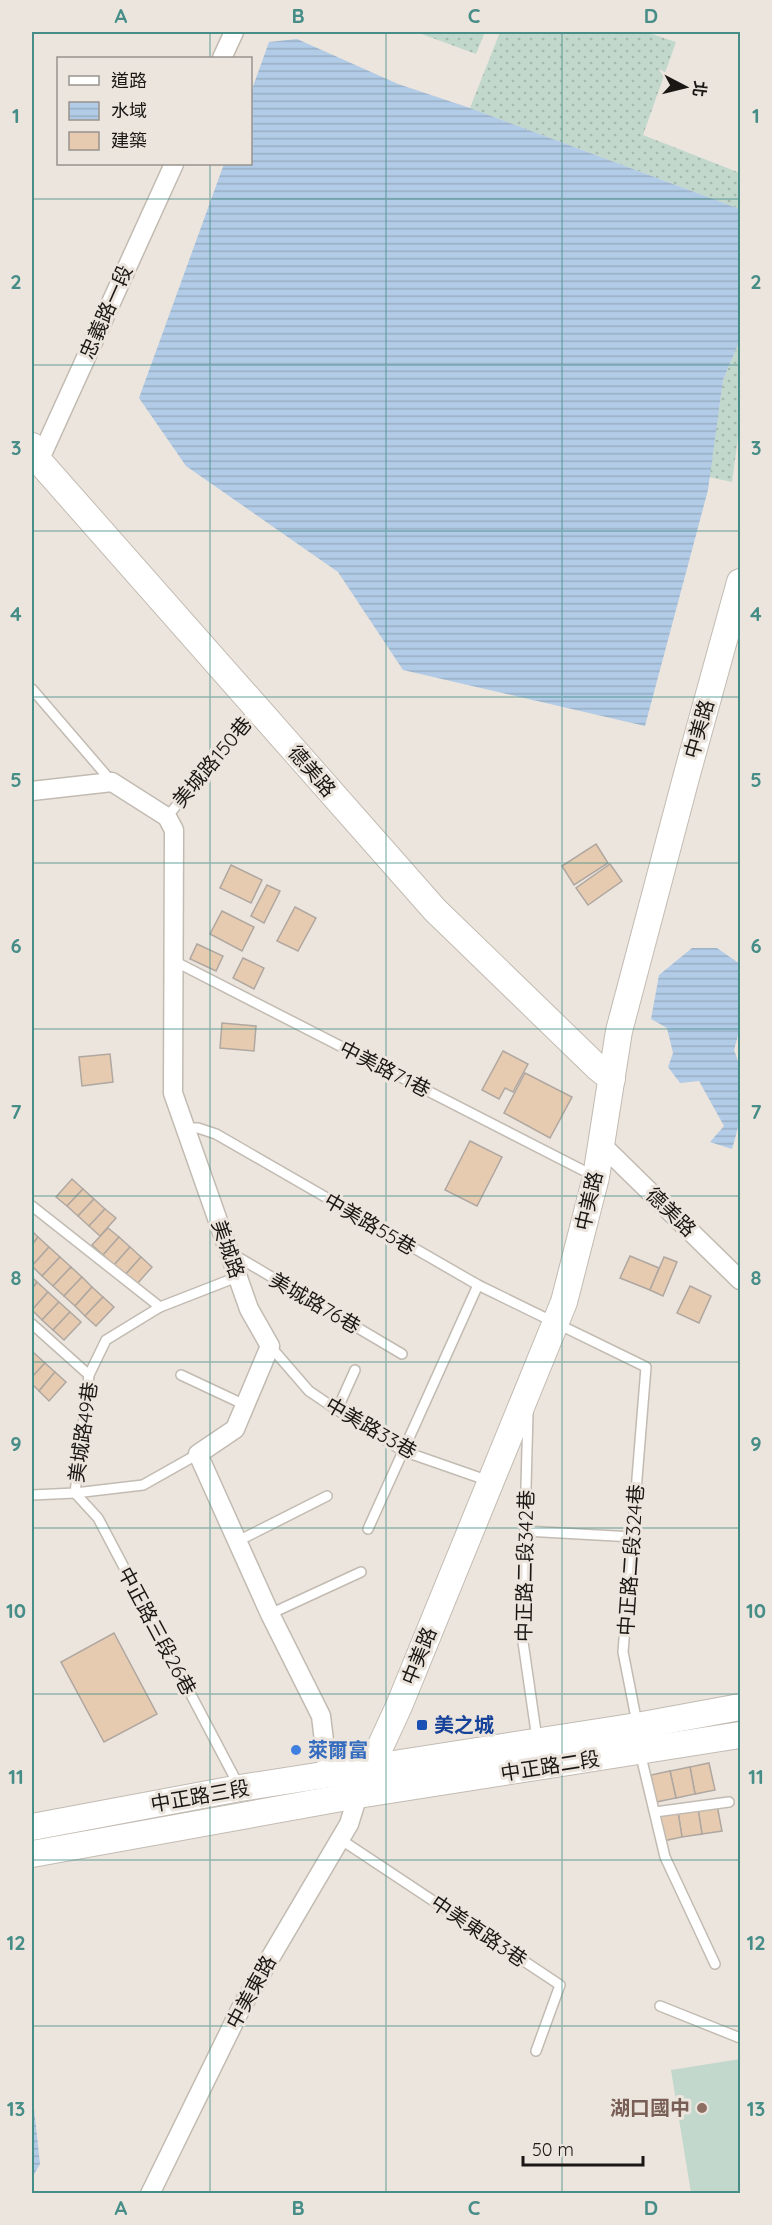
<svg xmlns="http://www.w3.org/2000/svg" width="772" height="2225" font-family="Quicksand,'Noto Sans TC',sans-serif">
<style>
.grass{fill:url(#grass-dots)}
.pitch{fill:#c2d8cc}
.water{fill:url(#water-rules)}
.building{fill:#e6cbb0;stroke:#afa7a0;stroke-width:1.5}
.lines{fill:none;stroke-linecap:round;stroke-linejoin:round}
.lane-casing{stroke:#c2bbb2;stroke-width:12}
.street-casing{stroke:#c2bbb2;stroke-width:21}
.secondary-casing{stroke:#c2bbb2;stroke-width:28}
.lane{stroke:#fff;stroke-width:9}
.street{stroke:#fff;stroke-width:18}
.secondary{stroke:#fff;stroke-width:26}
.grid{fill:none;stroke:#468d88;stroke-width:1.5;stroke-opacity:0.55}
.transit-dot{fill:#1a4fb4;stroke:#ece5dd;stroke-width:2}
.shop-dot{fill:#3f7fe0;stroke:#ece5dd;stroke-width:2}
.education-dot{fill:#8d6e63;stroke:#ece5dd;stroke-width:2}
.labels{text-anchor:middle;stroke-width:6;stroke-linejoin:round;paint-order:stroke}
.street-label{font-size:20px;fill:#1a1714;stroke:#ece5dd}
.transit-label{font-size:20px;font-weight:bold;fill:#164399;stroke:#ece5dd;text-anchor:start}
.shop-label{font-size:20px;font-weight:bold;fill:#366cbe;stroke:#ece5dd;text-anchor:start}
.education-label{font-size:20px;font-weight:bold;fill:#785e54;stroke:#ece5dd;text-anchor:end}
.neatline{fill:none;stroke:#468d88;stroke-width:2}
.grid-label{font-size:20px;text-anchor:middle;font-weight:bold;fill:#468d88}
</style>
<defs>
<pattern id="grass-dots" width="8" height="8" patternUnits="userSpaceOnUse" patternTransform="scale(1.5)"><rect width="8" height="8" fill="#c2d8cc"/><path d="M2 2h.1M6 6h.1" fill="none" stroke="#a6b9ae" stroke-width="1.8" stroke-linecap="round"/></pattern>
<pattern id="water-rules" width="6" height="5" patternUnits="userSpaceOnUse" patternTransform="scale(1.5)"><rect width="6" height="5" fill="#b2cbe6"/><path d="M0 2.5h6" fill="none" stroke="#98aec4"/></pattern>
</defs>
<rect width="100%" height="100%" fill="#ece5dd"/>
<g class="grass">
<path d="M416,32H485L476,54Z"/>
<path d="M500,32H646L676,42L643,135L740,173V209L470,108Z"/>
<path d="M740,340V423L732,482L709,477L723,380Z"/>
</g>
<path class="pitch" d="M740,2059V2193H691L671,2070Z"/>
<g class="water">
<path d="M297,39L398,84L470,108L740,209V340L723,380L708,490L645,726L403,670L338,572L186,466L139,398L224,164H250L251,92L269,42Z"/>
<path d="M692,948H717L740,964V1028L734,1050C747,1081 742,1118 732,1149L710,1142L724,1126L699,1081L680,1083L668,1067L673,1053L667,1028L651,1019L659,975Z"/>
<path d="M32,2090L40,2164L32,2178Z"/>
</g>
<g class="building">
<path d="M596,844L608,863L574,885L562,866Z"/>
<path d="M610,864L622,881L588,905L576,888Z"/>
<path d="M231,865L262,880L251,903L220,888Z"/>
<path d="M267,885L280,891L264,923L251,916Z"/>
<path d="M295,907L316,918L298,951L277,941Z"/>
<path d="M222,911L254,927L242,951L210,934Z"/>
<path d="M197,944L223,956L216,971L190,959Z"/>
<path d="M243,958L264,968L254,989L233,978Z"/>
<path d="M222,1023L256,1026L254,1051L220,1048Z"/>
<path d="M503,1051L528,1064L513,1092L505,1088L499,1099L482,1090Z"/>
<path d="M110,1054L113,1082L82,1086L79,1057Z"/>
<path d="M525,1073L572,1097L550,1138L504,1113Z"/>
<path d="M470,1141L502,1157L477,1206L445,1190Z"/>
<path d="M72,1179L83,1189L67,1206L56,1197Z"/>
<path d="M83,1189L94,1199L78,1216L67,1206Z"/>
<path d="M94,1199L105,1209L89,1226L78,1216Z"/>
<path d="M105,1209L116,1218L100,1236L89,1226Z"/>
<path d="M108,1228L119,1237L103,1255L92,1245Z"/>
<path d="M32,1231L38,1237L32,1245Z"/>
<path d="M38,1237L49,1247L32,1266V1245Z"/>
<path d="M119,1237L130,1247L114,1265L103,1255Z"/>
<path d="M49,1247L60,1257L42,1276L32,1266Z"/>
<path d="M130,1247L141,1257L125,1275L114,1265Z"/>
<path d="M630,1256L659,1268L650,1290L620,1278Z"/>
<path d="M60,1257L71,1267L53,1286L42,1276Z"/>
<path d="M141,1257L152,1267L137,1284L125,1275Z"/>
<path d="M664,1257L677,1262L663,1296L650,1290Z"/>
<path d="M71,1267L82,1277L64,1296L53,1286Z"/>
<path d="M32,1277L37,1282L32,1289Z"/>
<path d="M82,1277L92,1287L75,1306L64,1296Z"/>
<path d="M37,1282L48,1292L32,1310V1289Z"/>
<path d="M690,1286L711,1296L699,1323L677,1313Z"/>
<path d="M92,1287L103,1297L85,1316L75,1306Z"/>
<path d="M48,1292L59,1302L42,1320L32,1310Z"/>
<path d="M103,1297L114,1307L96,1326L85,1316Z"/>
<path d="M59,1302L70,1312L53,1330L42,1320Z"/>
<path d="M70,1312L81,1322L64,1340L53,1330Z"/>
<path d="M34,1353L45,1363L32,1377V1356Z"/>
<path d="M45,1363L55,1372L39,1391L32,1384V1377Z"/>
<path d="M55,1372L66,1382L49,1401L39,1391Z"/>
<path d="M114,1633L157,1714L104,1742L61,1662Z"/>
<path d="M709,1763L715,1790L695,1794L690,1767Z"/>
<path d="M690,1767L695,1794L676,1798L670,1771Z"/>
<path d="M670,1771L676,1798L656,1802L651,1775Z"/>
<path d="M717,1805L722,1831L702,1834L698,1809Z"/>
<path d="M698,1809L702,1834L682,1837L678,1812Z"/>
<path d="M678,1812L682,1837L663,1841L658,1815Z"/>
</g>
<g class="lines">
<defs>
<g id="lane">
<path d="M32,689L112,782"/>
<path d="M167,817L255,710"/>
<path d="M174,961L594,1176"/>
<path d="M185,1128H198L216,1134L478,1285L646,1367L623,1652L637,1723"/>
<path d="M32,1206L160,1307"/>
<path d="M231,1253L402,1354"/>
<path d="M32,1324L89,1375"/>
<path d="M270,1346L309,1391L337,1410L403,1451L489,1481"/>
<path d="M181,1375L245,1405"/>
<path d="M337,1410L355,1370"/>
<path d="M528,1412L522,1635L537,1739"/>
<path d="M75,1493L98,1518L239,1786"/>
<path d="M75,1493L89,1375L106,1340L160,1307L237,1277"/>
<path d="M32,1495L75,1493L143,1485L198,1454"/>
<path d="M368,1529L478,1285"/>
<path d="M525,1531L633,1537"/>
<path d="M236,1542L327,1496"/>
<path d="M270,1614L361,1572"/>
<path d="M640,1752L665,1857L715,1964"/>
<path d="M655,1812L729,1802"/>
<path d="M340,1839L560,1985L536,2051"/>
<path d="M660,2006L740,2038"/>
</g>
<g id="street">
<path d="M222,58L234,32"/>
<path d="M39,461L174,164"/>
<path d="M32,791L112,782L167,817L174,830L173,1093L249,1309L270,1346L235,1429L198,1454L270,1614L321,1716L328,1774"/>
<path d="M601,1144L740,1280"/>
<path d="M150,2194L242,2006L349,1824L358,1795"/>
</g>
<g id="secondary">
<path d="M32,446L39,461L435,910L597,1067L612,1079"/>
<path d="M358,1795L399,1706L564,1302L596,1177L619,1031L687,774L740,582"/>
<path d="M32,1827L240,1788L637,1726L740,1707"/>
<path d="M32,1854L358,1795L740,1735"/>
</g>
</defs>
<use href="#lane" class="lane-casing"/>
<use href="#street" class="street-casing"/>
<use href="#secondary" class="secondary-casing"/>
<use href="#lane" class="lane"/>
<use href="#street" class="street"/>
<use href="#secondary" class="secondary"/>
</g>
<path class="grid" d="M210,32V58M386,32V2194M562,32V2194M210,164V2194M32,199H740M32,365H740M32,531H740M32,697H740M32,863H740M32,1029H740M32,1196H740M32,1362H740M32,1528H740M32,1694H740M32,1860H740M32,2026H740"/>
<rect class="transit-dot" x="416" y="1719" width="12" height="12" rx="3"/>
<circle class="shop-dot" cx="296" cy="1750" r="6"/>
<circle class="education-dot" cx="702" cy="2108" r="6"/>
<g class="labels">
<g class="street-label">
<text transform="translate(106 312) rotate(-66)" y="7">忠義路一段</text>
<text transform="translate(699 729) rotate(-74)" y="7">中美路</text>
<text transform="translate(212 762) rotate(-50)" y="7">美城路150巷</text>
<text transform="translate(312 771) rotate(49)" y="7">德美路</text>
<text transform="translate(385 1069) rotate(27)" y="7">中美路71巷</text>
<text transform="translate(589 1201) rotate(-77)" y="7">中美路</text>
<text transform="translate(671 1212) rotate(44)" y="7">德美路</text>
<text transform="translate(370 1224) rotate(30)" y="7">中美路55巷</text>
<text transform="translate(228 1249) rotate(71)" y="7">美城路</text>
<text transform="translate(315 1303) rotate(30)" y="7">美城路76巷</text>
<text transform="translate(371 1428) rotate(30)" y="7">中美路33巷</text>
<text transform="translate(83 1432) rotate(-82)" y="7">美城路49巷</text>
<text transform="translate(631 1560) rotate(-86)" y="7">中正路二段324巷</text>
<text transform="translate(525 1566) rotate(-89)" y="7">中正路二段342巷</text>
<text transform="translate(157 1631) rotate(62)" y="7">中正路三段26巷</text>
<text transform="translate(419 1656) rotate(-68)" y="7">中美路</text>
<text transform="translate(550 1766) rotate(-9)" y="7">中正路二段</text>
<text transform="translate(200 1796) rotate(-10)" y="7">中正路三段</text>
<text transform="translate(479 1931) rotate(34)" y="7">中美東路3巷</text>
<text transform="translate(251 1992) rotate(-61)" y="7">中美東路</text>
</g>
<g class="transit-label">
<text x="434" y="1732">美之城</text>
</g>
<g class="shop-label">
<text x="308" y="1757">萊爾富</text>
</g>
<g class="education-label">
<text x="690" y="2115">湖口國中</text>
</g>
</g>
<rect width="772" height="2225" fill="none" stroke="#ece5dd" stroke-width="66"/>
<rect x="57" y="57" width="195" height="108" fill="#ece5dd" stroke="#98938d" stroke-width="1.5"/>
<rect x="69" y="76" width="30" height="9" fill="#ffffff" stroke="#98938d" stroke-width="1.5"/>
<text x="111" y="87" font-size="18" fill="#1a1714">道路</text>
<rect x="69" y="102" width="30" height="18" fill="url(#water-rules)" stroke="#98938d" stroke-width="1.5"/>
<text x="111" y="117" font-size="18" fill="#1a1714">水域</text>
<rect x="69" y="132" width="30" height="18" fill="#e6cbb0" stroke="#98938d" stroke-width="1.5"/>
<text x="111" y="147" font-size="18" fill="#1a1714">建築</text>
<g transform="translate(685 87) rotate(97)" stroke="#ece5dd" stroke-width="4.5" paint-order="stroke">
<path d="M0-4.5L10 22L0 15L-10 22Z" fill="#1a1714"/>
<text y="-9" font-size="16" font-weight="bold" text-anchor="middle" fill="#1a1714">北</text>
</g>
<path d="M523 2156v9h120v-9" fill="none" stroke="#1a1714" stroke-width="3"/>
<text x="532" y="2156" font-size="18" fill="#1a1714" stroke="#ece5dd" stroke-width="4.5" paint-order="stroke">50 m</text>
<rect x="33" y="33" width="706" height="2159" class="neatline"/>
<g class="grid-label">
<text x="121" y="23">A</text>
<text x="298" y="23">B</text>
<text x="474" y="23">C</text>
<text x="651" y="23">D</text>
<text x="16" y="123">1</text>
<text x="756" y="123">1</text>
<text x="16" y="289">2</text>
<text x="756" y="289">2</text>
<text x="16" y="455">3</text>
<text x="756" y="455">3</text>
<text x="16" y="621">4</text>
<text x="756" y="621">4</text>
<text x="16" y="787">5</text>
<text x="756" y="787">5</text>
<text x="16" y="953">6</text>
<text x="756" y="953">6</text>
<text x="16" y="1119">7</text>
<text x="756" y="1119">7</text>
<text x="16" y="1285">8</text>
<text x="756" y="1285">8</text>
<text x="16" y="1451">9</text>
<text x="756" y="1451">9</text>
<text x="16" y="1618">10</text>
<text x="756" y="1618">10</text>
<text x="16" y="1784">11</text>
<text x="756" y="1784">11</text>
<text x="16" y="1950">12</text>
<text x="756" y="1950">12</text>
<text x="16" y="2116">13</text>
<text x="756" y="2116">13</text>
<text x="121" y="2215">A</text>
<text x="298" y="2215">B</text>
<text x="474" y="2215">C</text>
<text x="651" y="2215">D</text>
</g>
</svg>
